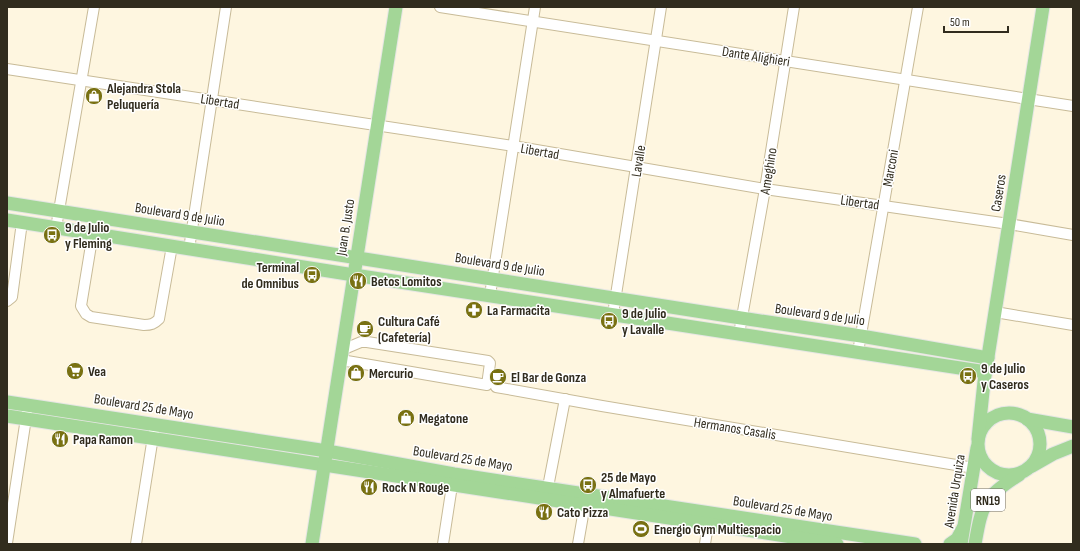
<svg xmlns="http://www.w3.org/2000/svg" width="1080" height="551" font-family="'Sofia Sans Condensed',sans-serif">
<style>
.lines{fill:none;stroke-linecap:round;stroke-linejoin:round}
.minor-casing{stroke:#c8bb98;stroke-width:12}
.major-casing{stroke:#e6e6e4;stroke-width:15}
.minor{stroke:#fff;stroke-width:10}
.major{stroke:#a3d697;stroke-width:13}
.labels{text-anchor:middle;stroke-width:3;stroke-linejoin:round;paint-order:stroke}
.shield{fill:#fff;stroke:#6f6b62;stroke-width:1}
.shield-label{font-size:13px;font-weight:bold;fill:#312c1e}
.street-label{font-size:14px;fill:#312c1e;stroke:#fff}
.poi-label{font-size:14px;font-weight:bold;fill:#312c1e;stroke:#fff;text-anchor:start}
</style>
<rect width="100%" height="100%" fill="#fef6e0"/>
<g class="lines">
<defs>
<g id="minor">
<path d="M440,7L1073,106"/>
<path d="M7,69L513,146L765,189L1009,224L1073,235"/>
<path d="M56,228L94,7"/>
<path d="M93,233L81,306L86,314L91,317L144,325C151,325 154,324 159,319L172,246"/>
<path d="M189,249L226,7"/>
<path d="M490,295L535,7"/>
<path d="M7,301L12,297L22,222"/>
<path d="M995,312L1073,325"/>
<path d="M613,314L661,7"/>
<path d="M739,334L765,189L794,7"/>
<path d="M858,352L918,7"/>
<path d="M341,360L487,385L490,363L488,361L367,342H361L342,350"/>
<path d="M496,387L602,406L974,468"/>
<path d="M548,487L565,399"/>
<path d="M7,543L28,405"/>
<path d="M136,544L155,424"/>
<path d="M443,544L453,479"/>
<path d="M578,544L586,498"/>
<path d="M705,544L709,518"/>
</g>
<g id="major">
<path d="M7,203L741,318L861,336L988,358"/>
<path d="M7,220L354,275L986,372"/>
<path d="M7,402L327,451L454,474L915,544"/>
<circle cx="1009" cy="444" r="31"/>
<path d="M7,416L837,544"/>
<path d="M1027,419L1073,427"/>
<path d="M978,439L984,382L1043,7"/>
<path d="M1032,466L1053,454L1073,446"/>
<path d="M312,544L396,7"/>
<path d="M950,544L957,539L963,528"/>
<path d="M961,544L977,448"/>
<path d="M975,544C982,504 984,497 1019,475"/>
</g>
</defs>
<use href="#minor" class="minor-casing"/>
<use href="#major" class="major-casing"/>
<use href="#minor" class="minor"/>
<use href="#major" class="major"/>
</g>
<defs>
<symbol id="shop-disc" viewBox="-11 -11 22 22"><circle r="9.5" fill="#797112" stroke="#fff"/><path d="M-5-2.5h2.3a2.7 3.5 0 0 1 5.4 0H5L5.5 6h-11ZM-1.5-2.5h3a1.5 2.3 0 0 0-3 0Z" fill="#fff"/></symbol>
<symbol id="bus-disc" viewBox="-11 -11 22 22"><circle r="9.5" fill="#797112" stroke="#fff"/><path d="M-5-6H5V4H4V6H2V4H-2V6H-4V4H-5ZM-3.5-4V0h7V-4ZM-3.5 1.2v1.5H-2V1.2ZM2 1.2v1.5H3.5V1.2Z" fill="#fff"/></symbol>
<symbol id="restaurant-disc" viewBox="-11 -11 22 22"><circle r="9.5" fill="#797112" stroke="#fff"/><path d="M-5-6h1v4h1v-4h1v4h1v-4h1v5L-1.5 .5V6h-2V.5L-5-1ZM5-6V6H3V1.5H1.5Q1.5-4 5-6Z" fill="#fff"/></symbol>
<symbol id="pharmacy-disc" viewBox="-11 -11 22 22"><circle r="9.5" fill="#797112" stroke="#fff"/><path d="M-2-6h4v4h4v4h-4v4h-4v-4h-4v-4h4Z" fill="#fff"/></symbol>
<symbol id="cafe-disc" viewBox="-11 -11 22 22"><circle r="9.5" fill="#797112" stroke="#fff"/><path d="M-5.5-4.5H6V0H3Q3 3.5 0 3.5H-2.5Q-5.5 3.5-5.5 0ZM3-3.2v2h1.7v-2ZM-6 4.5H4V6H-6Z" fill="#fff"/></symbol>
<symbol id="supermarket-disc" viewBox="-11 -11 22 22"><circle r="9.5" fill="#797112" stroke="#fff"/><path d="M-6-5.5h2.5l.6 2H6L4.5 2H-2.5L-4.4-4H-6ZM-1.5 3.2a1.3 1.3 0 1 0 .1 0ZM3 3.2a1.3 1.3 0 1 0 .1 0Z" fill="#fff"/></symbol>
<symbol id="stadium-disc" viewBox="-11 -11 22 22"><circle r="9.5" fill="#797112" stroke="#fff"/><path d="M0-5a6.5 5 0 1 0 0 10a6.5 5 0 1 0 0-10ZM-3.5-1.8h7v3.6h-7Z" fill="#fff"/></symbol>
</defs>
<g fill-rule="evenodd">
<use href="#shop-disc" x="84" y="86" width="20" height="20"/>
<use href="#bus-disc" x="42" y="225" width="20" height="20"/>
<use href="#bus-disc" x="302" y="265" width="20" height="20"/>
<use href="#restaurant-disc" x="348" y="271" width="20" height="20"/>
<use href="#pharmacy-disc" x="464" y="300" width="20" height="20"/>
<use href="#bus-disc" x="599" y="311" width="20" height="20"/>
<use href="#cafe-disc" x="355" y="319" width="20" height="20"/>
<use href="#supermarket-disc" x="65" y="361" width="20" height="20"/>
<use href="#shop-disc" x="346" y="363" width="20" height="20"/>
<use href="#bus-disc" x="958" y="366" width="20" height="20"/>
<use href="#cafe-disc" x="488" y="367" width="20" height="20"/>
<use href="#shop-disc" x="396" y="408" width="20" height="20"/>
<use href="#restaurant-disc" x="50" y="429" width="20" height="20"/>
<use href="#bus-disc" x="578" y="475" width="20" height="20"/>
<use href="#restaurant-disc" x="359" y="477" width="20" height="20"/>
<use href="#restaurant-disc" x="534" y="502" width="20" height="20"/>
<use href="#stadium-disc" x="631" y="519" width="20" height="20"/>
</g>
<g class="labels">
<rect class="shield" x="971" y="489" width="34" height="22" rx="3"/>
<g class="shield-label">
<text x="988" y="505">RN19</text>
</g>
<g class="street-label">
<text transform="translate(756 56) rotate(9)" y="5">Dante Alighieri</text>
<text transform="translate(220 101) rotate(9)" y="5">Libertad</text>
<text transform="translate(540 151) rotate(10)" y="5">Libertad</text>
<text transform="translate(638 161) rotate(-81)" y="5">Lavalle</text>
<text transform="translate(890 168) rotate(-80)" y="5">Marconi</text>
<text transform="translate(768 171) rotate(-81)" y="5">Ameghino</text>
<text transform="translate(998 193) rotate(-81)" y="5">Caseros</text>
<text transform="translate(860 202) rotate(8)" y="5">Libertad</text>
<text transform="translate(180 214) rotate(9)" y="5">Boulevard 9 de Julio</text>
<text transform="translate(345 227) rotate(-81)" y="5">Juan B. Justo</text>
<text transform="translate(500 264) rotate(9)" y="5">Boulevard 9 de Julio</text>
<text transform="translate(820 314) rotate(8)" y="5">Boulevard 9 de Julio</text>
<text transform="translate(144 406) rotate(9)" y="5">Boulevard 25 de Mayo</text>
<text transform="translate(735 428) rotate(9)" y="5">Hermanos Casalis</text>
<text transform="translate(463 458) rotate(9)" y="5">Boulevard 25 de Mayo</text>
<text transform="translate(954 491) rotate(-81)" y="5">Avenida Urquiza</text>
<text transform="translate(783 508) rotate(9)" y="5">Boulevard 25 de Mayo</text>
</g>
<g class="poi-label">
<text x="107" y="93">Alejandra Stola<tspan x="107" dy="16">Peluquería</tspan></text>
<text x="65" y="232">9 de Julio<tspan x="65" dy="16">y Fleming</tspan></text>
<text x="299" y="272" text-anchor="end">Terminal<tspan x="299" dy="16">de Omnibus</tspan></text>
<text x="371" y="286">Betos Lomitos</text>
<text x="487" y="315">La Farmacita</text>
<text x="622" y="318">9 de Julio<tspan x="622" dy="16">y Lavalle</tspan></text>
<text x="378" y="326">Cultura Café<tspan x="378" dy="16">(Cafetería)</tspan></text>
<text x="981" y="373">9 de Julio<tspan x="981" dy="16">y Caseros</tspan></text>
<text x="88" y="376">Vea</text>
<text x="369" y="378">Mercurio</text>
<text x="511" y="382">El Bar de Gonza</text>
<text x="419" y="423">Megatone</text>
<text x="73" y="444">Papa Ramon</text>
<text x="601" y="482">25 de Mayo<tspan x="601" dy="16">y Almafuerte</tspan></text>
<text x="382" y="492">Rock N Rouge</text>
<text x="557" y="517">Cato Pizza</text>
<text x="654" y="534">Energio Gym Multiespacio</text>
</g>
</g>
<rect width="1080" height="551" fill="none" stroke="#312c1e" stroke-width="16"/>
<path d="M944 26v6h64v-6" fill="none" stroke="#312c1e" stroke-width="2"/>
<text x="950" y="26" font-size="12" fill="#312c1e" stroke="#ffffff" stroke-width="3" paint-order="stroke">50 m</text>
</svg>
